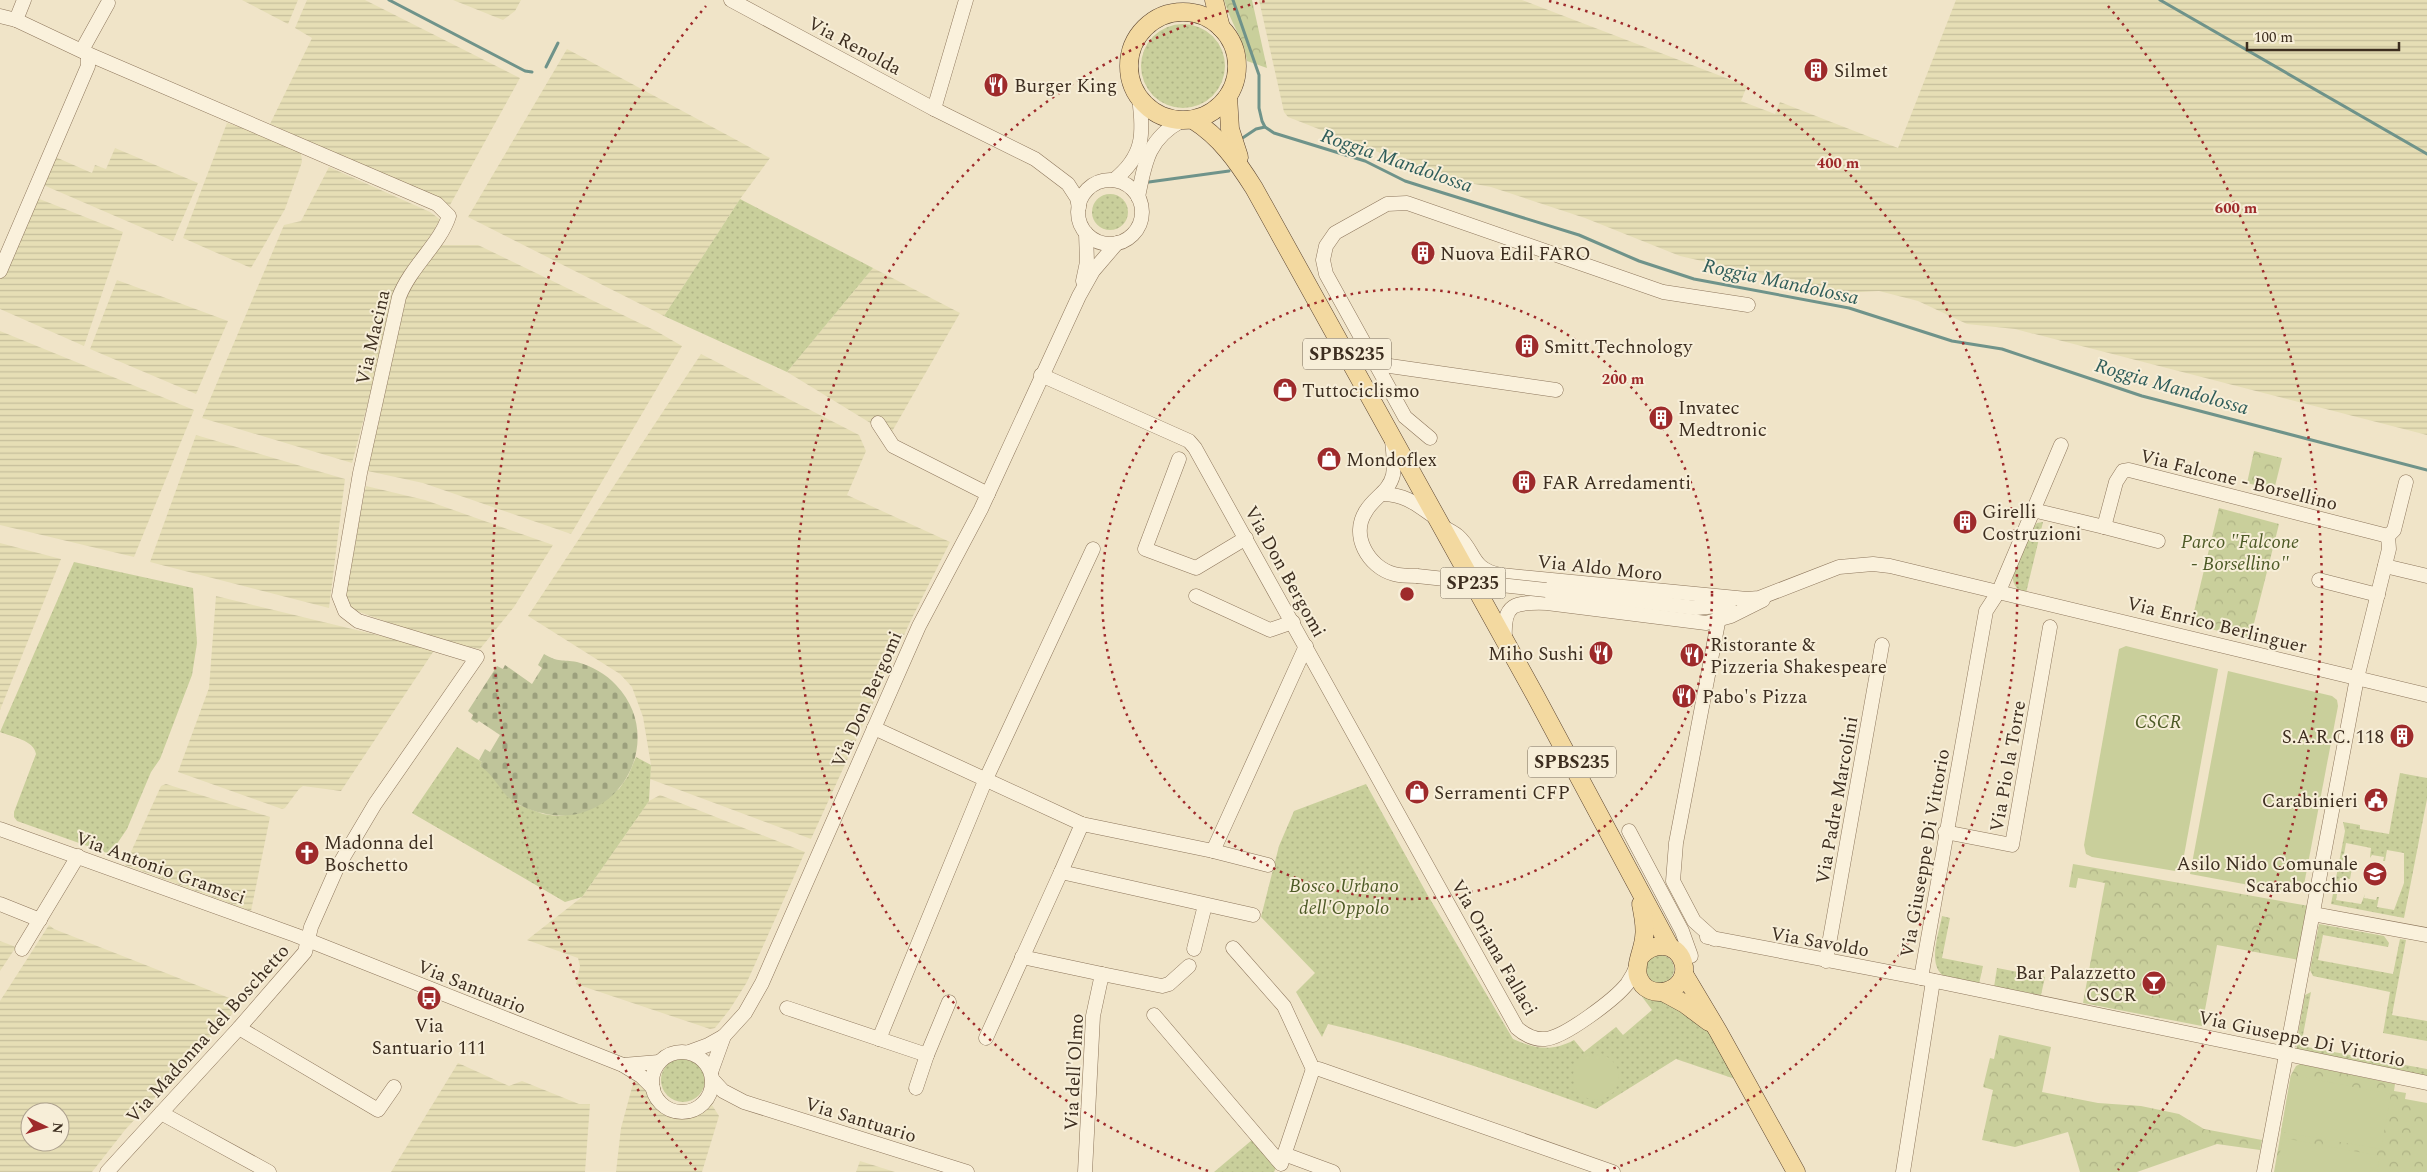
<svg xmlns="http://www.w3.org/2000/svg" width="2427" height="1172" font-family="Spectral,serif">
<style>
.farmland{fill:url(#farmland-rules);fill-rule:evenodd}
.grass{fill:url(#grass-dots);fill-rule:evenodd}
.forest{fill:url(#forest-crowns)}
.cemetery{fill:url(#cemetery-stones)}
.pitch{fill:#c9cf9b}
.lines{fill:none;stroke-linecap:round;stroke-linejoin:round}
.stream{stroke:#6f938a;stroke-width:3}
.minor-casing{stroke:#8d765c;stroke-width:15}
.major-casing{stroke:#5b4430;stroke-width:19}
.minor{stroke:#faf1dc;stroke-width:14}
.major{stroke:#f3d9a0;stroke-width:18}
.minor-bridge-casing{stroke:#8d765c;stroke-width:15;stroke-linecap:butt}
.minor-bridge{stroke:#faf1dc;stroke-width:14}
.ring{fill:none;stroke:#9e2a2b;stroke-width:2.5;stroke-dasharray:2.5 5}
.labels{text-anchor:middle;stroke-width:4;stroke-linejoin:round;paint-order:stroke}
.shield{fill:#f7eed8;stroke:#756857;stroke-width:1}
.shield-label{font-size:18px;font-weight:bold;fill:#3d2e20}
.street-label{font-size:19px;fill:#3d2e20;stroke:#f7eed8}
.poi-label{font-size:19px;fill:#3d2e20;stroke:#f7eed8;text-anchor:start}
.park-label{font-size:19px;font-style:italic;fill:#4d5a26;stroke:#f7eed8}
.water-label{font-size:20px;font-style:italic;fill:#2f5d5a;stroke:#f7eed8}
.centre{fill:#9e2a2b;stroke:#f7eed8;stroke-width:2.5}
.ring-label{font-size:15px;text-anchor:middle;font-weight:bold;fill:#9e2a2b;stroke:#f7eed8;stroke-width:4;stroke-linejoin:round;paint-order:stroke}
</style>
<defs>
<pattern id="farmland-rules" width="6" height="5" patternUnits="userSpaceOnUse" patternTransform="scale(1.25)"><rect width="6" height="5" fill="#e6deb5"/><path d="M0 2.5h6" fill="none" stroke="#c6bf9b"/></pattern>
<pattern id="grass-dots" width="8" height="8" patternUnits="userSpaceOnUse" patternTransform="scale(1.25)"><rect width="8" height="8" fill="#c9cf9b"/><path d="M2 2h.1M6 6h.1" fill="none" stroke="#aeb285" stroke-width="1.8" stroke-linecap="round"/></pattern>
<pattern id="forest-crowns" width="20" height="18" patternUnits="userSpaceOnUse" patternTransform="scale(1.25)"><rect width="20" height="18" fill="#c9cf9b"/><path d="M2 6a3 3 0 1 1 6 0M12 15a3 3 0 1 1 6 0" fill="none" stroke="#aeb285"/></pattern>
<pattern id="cemetery-stones" width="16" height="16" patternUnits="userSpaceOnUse" patternTransform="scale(1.25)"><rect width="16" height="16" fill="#bfc49a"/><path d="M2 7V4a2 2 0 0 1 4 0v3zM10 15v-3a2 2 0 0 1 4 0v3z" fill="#9ca07d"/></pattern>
</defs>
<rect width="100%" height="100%" fill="#f0e4c8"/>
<g class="farmland">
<path d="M242,0H298L288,24Z"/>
<path d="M307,0H365L520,78L450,205L270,124L312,38L295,28Z"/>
<path d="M453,0H521L515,11L503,20Z"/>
<path d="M1259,0H1522L1747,86L1741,101L1775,114L1780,102L1898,148L1956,0H2427V435L2015,329L1967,324L1918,301L1879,291L1843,293L1680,256L1585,218L1491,187L1458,181L1362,146L1288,117L1284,112Z"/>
<path d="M567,49L770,158L740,199L664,316L468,217Z"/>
<path d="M227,123L300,145L302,162L285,209L251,268L183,238Z"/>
<path d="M115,148L198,183L173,241L41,184L53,156L92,173L95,165L106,169Z"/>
<path d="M329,167L430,212L441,220L401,278L352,463L202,418L284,225L301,221Z"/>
<path d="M37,198L123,232L84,346L0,309V280Z"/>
<path d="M440,245H478L656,331L682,346L571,534L423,483L363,470L400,301Z"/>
<path d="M873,268L960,313L890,435L787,372Z"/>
<path d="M117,280L228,321L196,394L90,349Z"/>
<path d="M0,331L194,410L134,557L0,525Z"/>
<path d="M701,354L859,435L866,451L847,495L950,542L910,622L811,839L650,779L651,765L643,717L632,687L620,674L528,616Z"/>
<path d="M196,435L345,479L329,608L150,562Z"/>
<path d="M366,486L425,500L553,545L514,607L480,649L440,641L351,609L344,592Z"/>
<path d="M0,543L61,559L0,710Z"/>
<path d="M216,596L435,649L341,791L303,786L299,789L285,808L282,809L178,772L209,688Z"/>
<path d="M166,784L270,817L251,911L125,865L161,786Z"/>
<path d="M660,795L805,852L747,982L730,1009L715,1028L710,1029L576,984L580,966L578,958L527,940L582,897L649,801Z"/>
<path d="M49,925L54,929L242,1003L125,1130L92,1172H0V1001ZM30,1112H60V1142H30Z"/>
<path d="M0,941L16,947L0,971Z"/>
<path d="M458,1063L509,1086L522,1081L579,1104H590L585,1172H391Z"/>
<path d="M634,1080L645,1086L650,1098L667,1113L683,1118L712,1105L719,1116L702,1172H616L621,1128Z"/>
<path d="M860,1161L895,1172H856Z"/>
</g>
<g class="grass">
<circle cx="1183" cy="66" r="42"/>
<circle cx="1110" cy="212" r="18"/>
<path d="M740,199L873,268L787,372L664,316Z"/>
<path d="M2043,522L2026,593C2019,591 2015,588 2013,580C2011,571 2030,531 2037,523Z"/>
<path d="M74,562L193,588L197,643L192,675L160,759L151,772L127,829L110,854L17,821L14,817V812L36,754C34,740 12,737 0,732Z"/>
<path d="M457,747L482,762L480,766L491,773L497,782L519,805L543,814L557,816L574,814L619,789L628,776L636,757L651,765L649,801L582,897L565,902L412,813Z"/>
<path d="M2400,773L2427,778V799L2404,918L2331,904L2345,831L2343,822L2360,825V829L2389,834ZM2346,843L2371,848L2370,858L2372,855L2384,857L2383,861H2385L2387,850L2404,853V883L2394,910L2377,907L2379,897H2377L2376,900L2364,898L2365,894L2361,904L2336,900L2340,878L2350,879L2352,868L2342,866Z"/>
<path d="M1366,784L1427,894L1513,1039C1535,1049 1552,1052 1574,1040L1584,1052L1616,1027L1623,1035L1652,1010L1640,994L1668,1001L1710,1032L1735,1079L1676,1059L1596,1109C1507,1077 1420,1045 1328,1024L1322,1037L1296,992L1315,973L1261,917L1279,846L1294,811Z"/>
<path d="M1942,916L1950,918L1942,958L1983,966L1979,984C1969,982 1958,981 1948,978C1925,970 1939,933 1942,916Z"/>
<path d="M2319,924L2384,936L2389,943L2388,947L2323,935L2318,960L2393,974L2400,939L2406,940L2392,1015L2427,1021V1041L2383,1033L2390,992L2313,976L2310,970Z"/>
<circle cx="1660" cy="969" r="14"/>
<path d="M1997,968L2045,977L2041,995L1994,987Z"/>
<path d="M2311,992L2301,1046L2427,1069V1076L2303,1052L2297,1049L2296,1045L2305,995Z"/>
<circle cx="683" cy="1080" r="22"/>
<path d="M1252,1140L1276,1168L1274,1172H1214Z"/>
</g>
<g class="forest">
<path d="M1224,0H1252L1267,68L1247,61C1244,39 1230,22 1224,0Z"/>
<path d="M2254,451L2282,458L2274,490L2247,483Z"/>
<path d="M2219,508L2279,524L2250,639L2191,624Z"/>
<path d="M2073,864L2309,906L2299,960L2217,945L2202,1026L2083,1003L2105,883L2078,878L2076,888L2069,887Z"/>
<path d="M1999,1035L2051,1047L2042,1092L2098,1103L2141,1106L2179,1114L2204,1129L2262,1140L2260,1150L2217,1144L2137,1172H2080L2068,1132L2015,1147L1982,1140L1993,1090L1983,1087L1990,1058L1994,1059Z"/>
<path d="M2300,1064L2395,1084L2394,1091L2406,1093L2405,1099L2427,1103V1172H2274L2291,1075L2296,1066Z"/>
</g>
<path class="cemetery" d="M544,654C559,663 562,659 577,662C592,666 606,674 616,685C669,740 617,832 542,813C529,810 514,804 505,794C496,783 492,774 480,766L482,762L479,760L485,749L490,752L500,735L479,721L477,723L471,719L473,715L468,711L497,666L503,669L505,665L532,684L542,668L538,665Z"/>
<g class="pitch">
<path d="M2126,646L2218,669L2181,872L2092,857L2086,854L2084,845L2119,649Z"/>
<path d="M2228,671L2332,696L2337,700L2338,706L2303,890L2298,894L2190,874Z"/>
<circle cx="1596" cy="1077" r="23"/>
<path d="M2291,1075L2391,1094L2381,1149L2281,1132Z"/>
<path d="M2283,1138L2380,1156L2377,1172H2276Z"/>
</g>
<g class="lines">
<g class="stream">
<path d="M389,0L525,71L532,72"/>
<path d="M1233,0L1259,75V108L1262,121L1265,127L1274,133L1365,161L1405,181L1424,187L1579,235L1639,261L1694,279L1849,308L1952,341L2002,349L2142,396L2427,470"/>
<path d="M2160,0L2427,154"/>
<path d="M546,67L558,43"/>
<path d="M1241,139L1256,129L1265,127"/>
<path d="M1149,182L1229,171"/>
</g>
<defs>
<g id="minor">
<path d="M24,0L16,20L88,54L437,204L449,216C440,244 411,266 399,297L360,473L339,596L345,611L358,621L477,657L375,804L337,868L311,927L305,952L239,1028L107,1172"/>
<path d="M731,0L934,109L1035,159L1068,184L1077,198L1079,207"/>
<path d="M0,16L16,20"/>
<path d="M82,50L108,3"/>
<path d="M934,109L966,0"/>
<path d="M1114,180C1144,156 1144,134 1139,98"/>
<circle cx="1110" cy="212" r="32"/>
<path d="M1138,197C1145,162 1148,139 1181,121"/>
<path d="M0,271L88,66V54"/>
<path d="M1083,281L1087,262L1086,233"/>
<path d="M1376,364L1556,390"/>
<path d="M1041,375L1189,441L1195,448L1517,1028C1525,1035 1534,1040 1545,1039C1564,1038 1615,999 1627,984C1632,977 1635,971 1638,963"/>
<path d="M878,423L893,446L988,494"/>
<path d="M1430,438L1405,417L1326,274L1323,260L1326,246L1335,233L1387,204L1407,203L1663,292L1748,305"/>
<path d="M1392,440C1393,451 1395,464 1393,475C1389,492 1374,497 1366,511C1350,535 1368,567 1394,574C1401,576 1410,576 1417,576"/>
<path d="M2061,445L1999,591L1986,611L1921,978L2427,1083"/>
<path d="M1179,459L1145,549L1196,568L1246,538"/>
<path d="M1384,494C1407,495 1417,505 1436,518"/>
<path d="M2033,510L2104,527L2116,482L2123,471L2129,470L2388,536"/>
<path d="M1441,526C1447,529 1453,532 1458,536C1476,552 1470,569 1501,575L1747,599L1759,598L1839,567L1873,564L1890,566L2427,695"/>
<path d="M2104,527L2158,541"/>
<path d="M2385,566L2427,576"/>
<path d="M2319,580L2378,595"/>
<path d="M1546,590L1696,608L1729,605"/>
<path d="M1196,596L1270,630L1293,622"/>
<path d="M1505,639C1503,603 1514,602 1547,603L1706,623L1731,616L1763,600"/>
<path d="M874,728L1082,824L1213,851L1268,865"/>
<path d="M1082,824L1061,872L1253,915"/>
<path d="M0,829L295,935L623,1065L641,1076L653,1088"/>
<path d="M1629,831L1682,931L1691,956"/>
<path d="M1945,832L2012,845L2050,627"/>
<path d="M1213,851L1306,646"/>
<path d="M0,904L40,920"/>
<path d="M2313,914L2427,935"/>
<path d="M1707,937L1921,978"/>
<path d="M1714,939L1694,921L1673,881L1676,843L1721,607L1718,597"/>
<path d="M1233,948L1284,1006L1313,1069"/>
<path d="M22,949L78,856"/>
<path d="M1194,949L1205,905"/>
<path d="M1022,957L1102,974"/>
<path d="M1826,961L1882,645"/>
<path d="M787,1008L927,1055L949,1002"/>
<path d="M1154,1015L1281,1164L1313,1069H1319L1613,1172"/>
<path d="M239,1028L378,1110L394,1087"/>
<path d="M986,1038L1061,872"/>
<path d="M879,1039L985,781L1093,549"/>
<circle cx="682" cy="1082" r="30"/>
<path d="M689,1052L708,1045L724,1036"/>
<path d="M623,1065L659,1062"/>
<path d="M711,1072L724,1036L745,1013L762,983L919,626L981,509L1079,296L1093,271L1117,243"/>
<path d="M712,1079L723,1091L744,1102L967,1172"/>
<path d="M916,1088L927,1055"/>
<path d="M161,1113L269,1172"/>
<path d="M1284,1154L1333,1172"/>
<path d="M1085,1172L1093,1016L1102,974L1162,986L1169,984L1189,966"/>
<path d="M1903,1172L1933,981"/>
<path d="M2264,1172L2357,678L2389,549L2388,536L2394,530L2406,482"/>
</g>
<g id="major">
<path d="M1214,0L1221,28"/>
<circle cx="1183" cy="66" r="54"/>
<path d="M1228,96L1230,129L1239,157"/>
<path d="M1193,120C1220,137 1237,161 1254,188L1535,695L1670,947"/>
<path d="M1640,957C1652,942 1676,941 1683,962C1692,991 1647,1005 1638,976C1635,964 1643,950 1644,938C1646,927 1643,915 1641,904"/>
<path d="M1684,974L1718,1031L1796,1172"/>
<path d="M1663,992L1685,1004L1709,1022"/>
</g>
</defs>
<use href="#minor" class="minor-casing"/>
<use href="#major" class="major-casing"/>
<use href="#minor" class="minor"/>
<use href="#major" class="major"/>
<defs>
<path id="minor-bridge" d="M1417,576L1546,590"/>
</defs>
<use href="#minor-bridge" class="minor-bridge-casing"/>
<use href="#minor-bridge" class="minor-bridge"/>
</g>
<g class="ring">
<circle cx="1407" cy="594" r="305"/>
<path d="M1208 1171A610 610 0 0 1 1265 1M1549 1A610 610 0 0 1 1606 1171"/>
<path d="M696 1170A915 915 0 0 1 706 6M2108 6A915 915 0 0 1 2118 1170"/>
</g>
<defs>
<symbol id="building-disc" viewBox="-11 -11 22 22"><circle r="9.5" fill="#9e2a2b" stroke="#f7eed8"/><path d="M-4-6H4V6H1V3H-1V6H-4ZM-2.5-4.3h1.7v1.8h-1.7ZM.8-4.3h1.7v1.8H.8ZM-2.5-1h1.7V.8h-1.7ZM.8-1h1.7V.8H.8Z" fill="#fff"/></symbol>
<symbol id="restaurant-disc" viewBox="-11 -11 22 22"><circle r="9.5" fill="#9e2a2b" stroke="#f7eed8"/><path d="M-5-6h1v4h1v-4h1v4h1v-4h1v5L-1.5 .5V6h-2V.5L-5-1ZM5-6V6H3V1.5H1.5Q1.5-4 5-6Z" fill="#fff"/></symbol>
<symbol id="shop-disc" viewBox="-11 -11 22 22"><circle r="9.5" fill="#9e2a2b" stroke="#f7eed8"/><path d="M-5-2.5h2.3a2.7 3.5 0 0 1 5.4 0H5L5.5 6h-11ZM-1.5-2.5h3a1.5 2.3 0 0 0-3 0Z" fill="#fff"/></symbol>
<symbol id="civic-disc" viewBox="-11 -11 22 22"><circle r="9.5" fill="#9e2a2b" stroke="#f7eed8"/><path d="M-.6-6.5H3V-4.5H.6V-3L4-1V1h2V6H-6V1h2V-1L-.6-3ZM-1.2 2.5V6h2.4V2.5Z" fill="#fff"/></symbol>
<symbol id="church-disc" viewBox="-11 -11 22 22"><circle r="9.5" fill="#9e2a2b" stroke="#f7eed8"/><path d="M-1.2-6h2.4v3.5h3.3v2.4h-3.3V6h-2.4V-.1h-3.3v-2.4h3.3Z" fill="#fff"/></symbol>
<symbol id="school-disc" viewBox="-11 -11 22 22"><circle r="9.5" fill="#9e2a2b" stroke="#f7eed8"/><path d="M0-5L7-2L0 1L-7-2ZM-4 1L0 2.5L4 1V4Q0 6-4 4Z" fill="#fff"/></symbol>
<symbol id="bar-disc" viewBox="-11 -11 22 22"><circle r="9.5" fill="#9e2a2b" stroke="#f7eed8"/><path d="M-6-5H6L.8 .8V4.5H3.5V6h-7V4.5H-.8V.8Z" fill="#fff"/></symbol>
<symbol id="bus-disc" viewBox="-11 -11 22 22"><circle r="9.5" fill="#9e2a2b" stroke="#f7eed8"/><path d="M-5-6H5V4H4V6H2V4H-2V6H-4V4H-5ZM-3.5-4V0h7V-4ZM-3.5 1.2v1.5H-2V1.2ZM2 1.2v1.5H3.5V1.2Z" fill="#fff"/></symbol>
</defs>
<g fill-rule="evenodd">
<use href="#building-disc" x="1802" y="56" width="28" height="28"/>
<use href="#restaurant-disc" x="982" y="71" width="28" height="28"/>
<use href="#building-disc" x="1409" y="239" width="28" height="28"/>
<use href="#building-disc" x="1513" y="332" width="28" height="28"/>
<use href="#shop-disc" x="1271" y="376" width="28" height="28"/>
<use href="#building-disc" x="1647" y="404" width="28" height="28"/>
<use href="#shop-disc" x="1315" y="445" width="28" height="28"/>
<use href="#building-disc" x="1510" y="468" width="28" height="28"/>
<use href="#building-disc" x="1951" y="508" width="28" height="28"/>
<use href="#restaurant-disc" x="1587" y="639" width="28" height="28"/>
<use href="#restaurant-disc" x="1678" y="641" width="28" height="28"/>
<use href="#restaurant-disc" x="1670" y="682" width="28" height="28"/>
<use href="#building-disc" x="2388" y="722" width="28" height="28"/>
<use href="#shop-disc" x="1403" y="778" width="28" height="28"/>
<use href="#civic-disc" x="2362" y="786" width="28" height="28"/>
<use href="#church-disc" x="293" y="839" width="28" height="28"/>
<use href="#school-disc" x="2361" y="860" width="28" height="28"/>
<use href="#bar-disc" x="2140" y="969" width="28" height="28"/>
<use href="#bus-disc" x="415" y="984" width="28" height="28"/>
</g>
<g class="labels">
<g class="shield">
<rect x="1303" y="338.5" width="88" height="31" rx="4"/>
<rect x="1440.5" y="567.5" width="65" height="31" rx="4"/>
<rect x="1528" y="746.5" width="88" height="31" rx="4"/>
</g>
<g class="shield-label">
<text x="1347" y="360">SPBS235</text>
<text x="1473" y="589">SP235</text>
<text x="1572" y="768">SPBS235</text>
</g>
<g class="street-label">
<text transform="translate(855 45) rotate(28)" y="7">Via Renolda</text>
<text transform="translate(372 337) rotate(-77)" y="7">Via Macina</text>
<text transform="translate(2239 479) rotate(14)" y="7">Via Falcone - Borsellino</text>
<text transform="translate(1600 567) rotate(6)" y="7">Via Aldo Moro</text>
<text transform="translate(1286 571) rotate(61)" y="7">Via Don Bergomi</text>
<text transform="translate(2217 624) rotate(14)" y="7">Via Enrico Berlinguer</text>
<text transform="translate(866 699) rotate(-66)" y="7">Via Don Bergomi</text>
<text transform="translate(2007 766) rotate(-80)" y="7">Via Pio la Torre</text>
<text transform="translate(1836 800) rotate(-80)" y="7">Via Padre Marcolini</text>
<text transform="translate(1924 853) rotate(-80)" y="7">Via Giuseppe Di Vittorio</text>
<text transform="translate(161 867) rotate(20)" y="7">Via Antonio Gramsci</text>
<text transform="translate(1820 941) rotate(10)" y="7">Via Savoldo</text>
<text transform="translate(1495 947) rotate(60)" y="7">Via Oriana Fallaci</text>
<text transform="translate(472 986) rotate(22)" y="7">Via Santuario</text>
<text transform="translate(207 1033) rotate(-48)" y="7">Via Madonna del Boschetto</text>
<text transform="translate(2302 1038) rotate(12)" y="7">Via Giuseppe Di Vittorio</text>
<text transform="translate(1073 1072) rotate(-87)" y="7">Via dell'Olmo</text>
<text transform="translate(861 1119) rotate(17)" y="7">Via Santuario</text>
</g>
<g class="poi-label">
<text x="1834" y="77">Silmet</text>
<text x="1014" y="92">Burger King</text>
<text x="1440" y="260">Nuova Edil FARO</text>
<text x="1544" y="353">Smitt Technology</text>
<text x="1302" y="397">Tuttociclismo</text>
<text x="1678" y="414">Invatec<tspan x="1678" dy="22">Medtronic</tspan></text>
<text x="1346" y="466">Mondoflex</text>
<text x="1542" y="489">FAR Arredamenti</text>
<text x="1982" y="518">Girelli<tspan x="1982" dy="22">Costruzioni</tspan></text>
<text x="1710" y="651">Ristorante &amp;<tspan x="1710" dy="22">Pizzeria Shakespeare</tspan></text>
<text x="1584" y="660" text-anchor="end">Miho Sushi</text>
<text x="1702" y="703">Pabo's Pizza</text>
<text x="2384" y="743" text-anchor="end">S.A.R.C. 118</text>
<text x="1434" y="799">Serramenti CFP</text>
<text x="2358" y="807" text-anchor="end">Carabinieri</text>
<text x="324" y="849">Madonna del<tspan x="324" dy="22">Boschetto</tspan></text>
<text x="2358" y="870" text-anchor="end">Asilo Nido Comunale<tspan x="2358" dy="22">Scarabocchio</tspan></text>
<text x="2136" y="979" text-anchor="end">Bar Palazzetto<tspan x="2136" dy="22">CSCR</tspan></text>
<text x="429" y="1032" text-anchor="middle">Via<tspan x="429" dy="22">Santuario 111</tspan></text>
</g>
<g class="park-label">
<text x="2240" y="548">Parco "Falcone<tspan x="2240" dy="22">- Borsellino"</tspan></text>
<text x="2158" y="728">CSCR</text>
<text x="1344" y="892">Bosco Urbano<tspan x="1344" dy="22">dell'Oppolo</tspan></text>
</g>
<g class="water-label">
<text transform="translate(1397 160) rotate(19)" y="7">Roggia Mandolossa</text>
<text transform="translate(1781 281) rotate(12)" y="7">Roggia Mandolossa</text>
<text transform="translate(2172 386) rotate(16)" y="7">Roggia Mandolossa</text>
</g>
</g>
<circle cx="1407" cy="594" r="8" class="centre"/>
<g class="ring-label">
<text x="1838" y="168">400 m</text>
<text x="2236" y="213">600 m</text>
<text x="1623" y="384">200 m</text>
</g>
<g transform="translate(45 1127) rotate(95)"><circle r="24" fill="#f7eed8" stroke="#ada18e"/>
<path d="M0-4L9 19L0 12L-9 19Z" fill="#9e2a2b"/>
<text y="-8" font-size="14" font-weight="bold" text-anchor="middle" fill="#3d2e20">N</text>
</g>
<path d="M2247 42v8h152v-8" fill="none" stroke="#3d2e20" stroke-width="2.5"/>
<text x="2254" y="42" font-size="15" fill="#3d2e20" stroke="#f7eed8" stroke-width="4" paint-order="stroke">100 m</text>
</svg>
